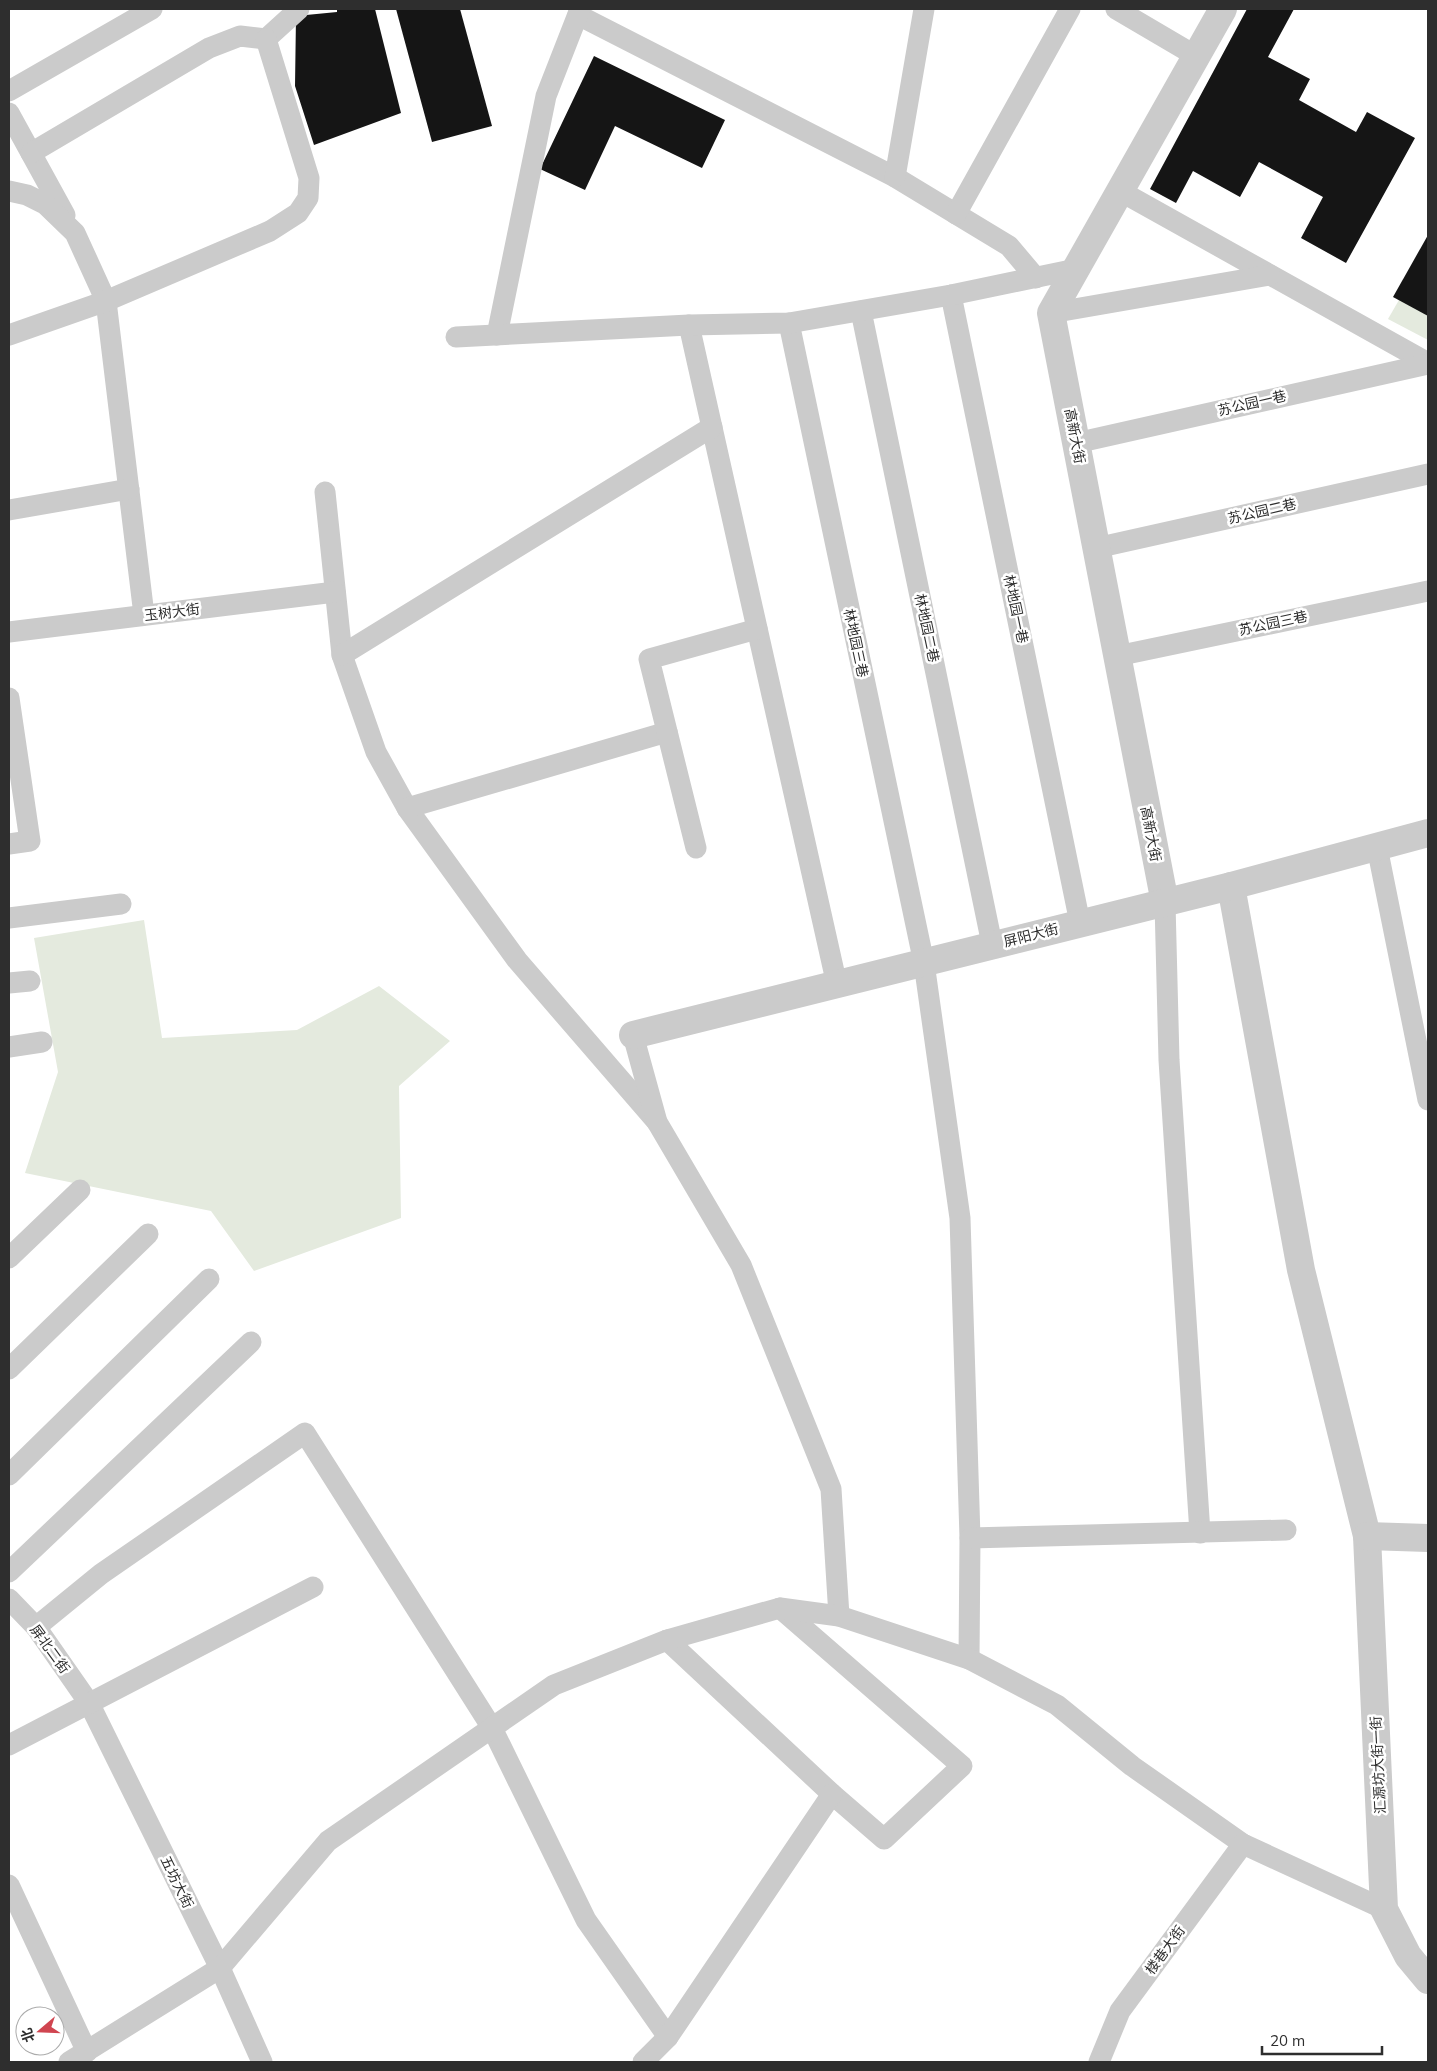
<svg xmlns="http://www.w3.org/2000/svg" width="1437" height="2071" font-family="Mulish,'Noto Sans SC',sans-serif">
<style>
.green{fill:#e4eade}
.building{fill:#151515}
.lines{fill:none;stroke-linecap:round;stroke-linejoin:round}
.service{stroke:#cbcbcb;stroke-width:21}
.minor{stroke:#cbcbcb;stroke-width:28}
.labels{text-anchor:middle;stroke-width:5;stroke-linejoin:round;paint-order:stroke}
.street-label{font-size:14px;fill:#2e2e2e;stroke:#fff}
</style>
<rect width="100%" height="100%" fill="#fff"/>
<g class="green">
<path d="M1428,250V340L1388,319Z"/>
<path d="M144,920L162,1038L297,1030L379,986L450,1041L399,1086L401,1218L254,1271L211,1211L25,1173L58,1072L34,938Z"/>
</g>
<g class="building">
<path d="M337,9H375L401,113L314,145L295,86L296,16L337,12Z"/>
<path d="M396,9H460L492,126L432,142Z"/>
<path d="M1247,9H1294L1268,57L1310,79L1299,100L1356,132L1367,112L1415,138L1346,263L1301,238L1323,197L1259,162L1240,197L1193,171L1176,203L1150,189Z"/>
<path d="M594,56L725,120L702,168L615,126L585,190L540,169Z"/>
<path d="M1428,235V316L1393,297Z"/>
</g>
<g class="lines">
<g class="service">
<path d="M1116,9L1196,56"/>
<path d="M578,15L895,177L1009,246L1036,278"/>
<path d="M266,39L299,9"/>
<path d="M9,91L152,9"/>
<path d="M9,113L65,215"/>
<path d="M31,153L209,48L240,36L266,39"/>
<path d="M895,177L924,9"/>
<path d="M9,191L27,195L45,204L75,233L106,301L144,615"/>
<path d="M1120,191L1428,363"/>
<path d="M956,214L1070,9"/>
<path d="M951,295L1080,923"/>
<path d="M861,311L992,944"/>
<path d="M1051,313L1270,275"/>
<path d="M789,323L924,963L960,1218L970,1538L969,1659"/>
<path d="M689,325L837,985"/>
<path d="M9,335L106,301L270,231L298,213L308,198L309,178L266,39"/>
<path d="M497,335L546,96L580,9"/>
<path d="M456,337L689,325L789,323L951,295L1076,269"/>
<path d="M1076,443L1428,364"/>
<path d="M325,492L342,655L376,752L407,808L517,960L657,1122"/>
<path d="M9,510L129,489"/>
<path d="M1096,548L1428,474"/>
<path d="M9,632L335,592"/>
<path d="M342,655L712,427"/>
<path d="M1117,656L1428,591"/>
<path d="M9,698L30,841L9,844"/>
<path d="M407,808L667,732"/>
<path d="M1377,847L1428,1100"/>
<path d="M696,848L649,659L757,629"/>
<path d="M1165,903L1169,1060L1200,1533"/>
<path d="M9,918L121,904"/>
<path d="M9,983L30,981"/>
<path d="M633,1035L657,1122L741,1265L831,1489L839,1616"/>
<path d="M9,1047L42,1042"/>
<path d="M9,1258L80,1190"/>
<path d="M9,1369L148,1234"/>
<path d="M9,1475L209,1279"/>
<path d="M970,1538L1286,1530"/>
<path d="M9,1572L251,1342"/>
<path d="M9,1599L36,1627L89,1703L220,1968L262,2062"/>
<path d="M36,1627L101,1574L305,1433L492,1728L586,1920L668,2037"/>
<path d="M667,1640L832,1794L884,1839L962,1766L780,1608"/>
<path d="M9,1745L313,1587"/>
<path d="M9,1885L87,2052"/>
<path d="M69,2062L220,1968L328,1841L554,1685L667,1640L780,1608L839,1616L969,1659L1057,1705L1132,1766L1243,1844L1384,1909"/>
<path d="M643,2062L668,2037L832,1794"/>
<path d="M1099,2062L1120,2011L1243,1844"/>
</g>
<g class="minor">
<path d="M1231,886L1301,1270L1367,1536L1384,1909L1408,1956L1428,1980"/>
<path d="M1165,903L1051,313L1223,9"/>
<path d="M633,1035L1231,886L1428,833"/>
<path d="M1367,1536L1428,1538"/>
</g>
</g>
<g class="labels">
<g class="street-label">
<text transform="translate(1252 403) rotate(-13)" y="5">苏公园一巷</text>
<text transform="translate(1075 436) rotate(79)" y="5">高新大街</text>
<text transform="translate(1262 511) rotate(-13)" y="5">苏公园二巷</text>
<text transform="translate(1016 609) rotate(78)" y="5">林地园一巷</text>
<text transform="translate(172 612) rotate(-7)" y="5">玉树大街</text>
<text transform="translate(1273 623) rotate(-12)" y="5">苏公园三巷</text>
<text transform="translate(927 628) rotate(78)" y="5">林地园二巷</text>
<text transform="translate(856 643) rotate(78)" y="5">林地园三巷</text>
<text transform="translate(1151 834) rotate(79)" y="5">高新大街</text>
<text transform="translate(1031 935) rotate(-14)" y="5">屏阳大街</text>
<text transform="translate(50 1649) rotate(54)" y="5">屏北二街</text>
<text transform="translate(1378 1765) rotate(-93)" y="5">汇源坊大街一街</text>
<text transform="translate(177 1882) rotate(64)" y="5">五坊大街</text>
<text transform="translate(1165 1950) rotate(-54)" y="5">楼巷大街</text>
</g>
</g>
<rect width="1437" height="2071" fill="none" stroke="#2e2e2e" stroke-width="20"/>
<g transform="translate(40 2031) rotate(251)"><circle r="24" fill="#ffffff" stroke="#ababab"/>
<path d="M0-4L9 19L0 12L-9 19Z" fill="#d04550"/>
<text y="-8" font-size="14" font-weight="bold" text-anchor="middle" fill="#2e2e2e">北</text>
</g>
<path d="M1262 2046v8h120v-8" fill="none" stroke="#2e2e2e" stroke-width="2.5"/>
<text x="1270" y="2046" font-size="15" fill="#2e2e2e" stroke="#ffffff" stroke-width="4" paint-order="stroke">20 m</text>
</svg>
